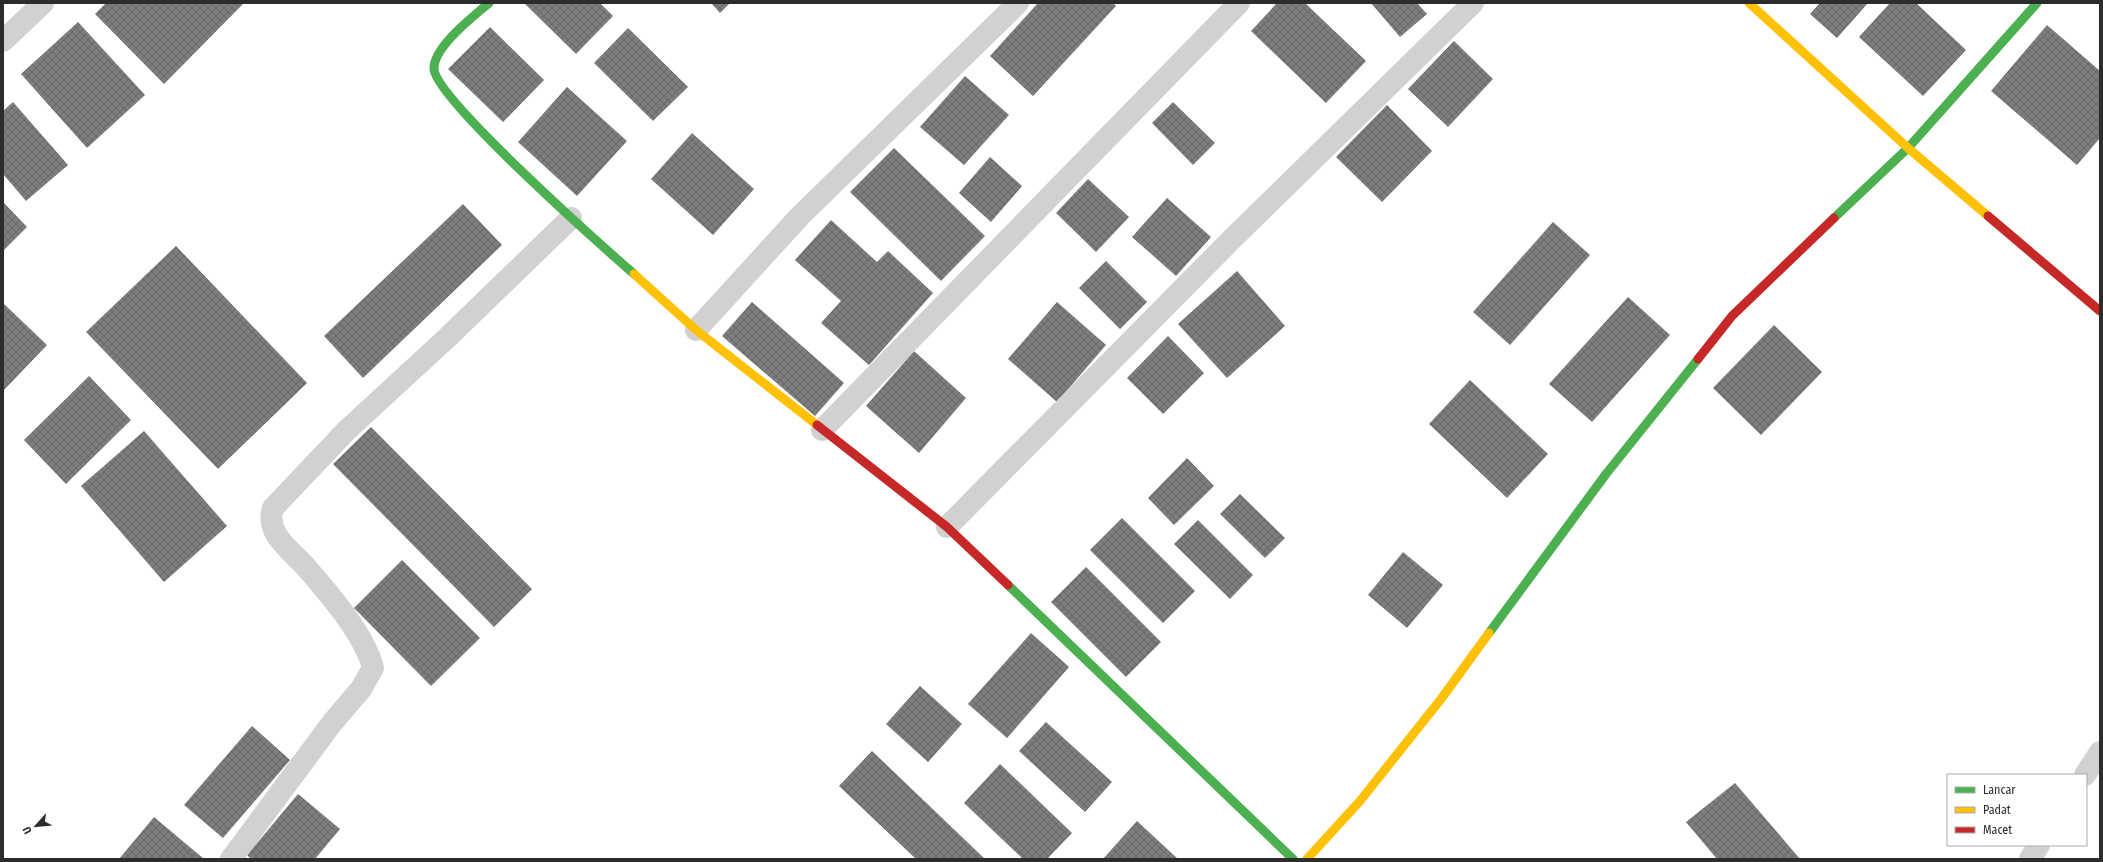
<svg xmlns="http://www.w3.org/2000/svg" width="2103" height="862" font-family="'Fira Sans Condensed',sans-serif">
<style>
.building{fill:url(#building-cross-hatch)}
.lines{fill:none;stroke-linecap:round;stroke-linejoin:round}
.street{stroke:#d1d1d1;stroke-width:22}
.fast{stroke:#4caf50;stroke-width:9}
.slow{stroke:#ffc107;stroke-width:9}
.jam{stroke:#c62828;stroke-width:9}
</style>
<defs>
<pattern id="building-cross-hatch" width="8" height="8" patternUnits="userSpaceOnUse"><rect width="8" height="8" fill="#7d7d7d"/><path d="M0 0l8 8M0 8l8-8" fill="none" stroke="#676767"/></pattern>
</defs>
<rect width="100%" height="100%" fill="#fff"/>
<g class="building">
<path d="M106,3H244L164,84L95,14Z"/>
<path d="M524,3H600L613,16L576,54Z"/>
<path d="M711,3H730L720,13Z"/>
<path d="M1038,3H1113L1116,6L1033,96L990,56Z"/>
<path d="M1277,3H1305L1366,61L1326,103L1251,31Z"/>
<path d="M1371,3H1417L1427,14L1400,37Z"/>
<path d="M1820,3H1868L1837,38L1810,14Z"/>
<path d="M1890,3H1916L1966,50L1923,96L1859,37Z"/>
<path d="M78,22L145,95L87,148L21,74Z"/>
<path d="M2047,25L2100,71V138L2077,165L1991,91Z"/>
<path d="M490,27L544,80L503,122L448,69Z"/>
<path d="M628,28L688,87L653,121L594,63Z"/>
<path d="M1454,41L1493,79L1448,127L1408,89Z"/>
<path d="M965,76L1009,115L964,165L920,127Z"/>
<path d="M567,87L627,141L577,196L518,142Z"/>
<path d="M13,102L68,165L26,201L3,174V111Z"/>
<path d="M1173,102L1215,143L1193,165L1152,123Z"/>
<path d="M1387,105L1432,151L1382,202L1336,157Z"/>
<path d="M692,133L754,189L713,235L651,179Z"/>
<path d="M894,148L985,236L941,281L850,192Z"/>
<path d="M990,157L1022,186L991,222L959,193Z"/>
<path d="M1088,179L1129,217L1096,252L1056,213Z"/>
<path d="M1167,198L1211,237L1176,276L1132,237Z"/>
<path d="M3,202L27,227L3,251Z"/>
<path d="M463,204L502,245L363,378L324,336Z"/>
<path d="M831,220L877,262L888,251L933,293L869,365L821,323L841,301L795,260Z"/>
<path d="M1553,222L1590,255L1510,345L1473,312Z"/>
<path d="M176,246L307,383L218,469L86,332Z"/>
<path d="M1106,261L1147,302L1120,329L1079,288Z"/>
<path d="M1237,271L1285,326L1227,378L1178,324Z"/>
<path d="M1628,297L1670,335L1592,422L1549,384Z"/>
<path d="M752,302L844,383L815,416L722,336Z"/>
<path d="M1057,302L1106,345L1057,402L1008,359Z"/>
<path d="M3,303L47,345L3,391Z"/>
<path d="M1774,325L1822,372L1761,435L1713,388Z"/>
<path d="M1168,336L1204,373L1163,414L1127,378Z"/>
<path d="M914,351L966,398L919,453L866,406Z"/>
<path d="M89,376L131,420L66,484L24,440Z"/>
<path d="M1470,380L1548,454L1507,498L1429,424Z"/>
<path d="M371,427L532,589L494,627L333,464Z"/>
<path d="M144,431L227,526L164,582L81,486Z"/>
<path d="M1187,458L1214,486L1174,525L1148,498Z"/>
<path d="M1240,494L1285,538L1265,558L1220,514Z"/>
<path d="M1122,518L1195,591L1163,623L1090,550Z"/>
<path d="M1198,520L1253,575L1230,599L1174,544Z"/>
<path d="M1403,552L1443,585L1407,628L1368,595Z"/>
<path d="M402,560L480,638L431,686L354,608Z"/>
<path d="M1086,567L1161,642L1126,677L1051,602Z"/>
<path d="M1031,633L1069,667L1007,738L968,704Z"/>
<path d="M920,686L962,724L928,762L886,724Z"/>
<path d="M1046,722L1112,782L1085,812L1019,751Z"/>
<path d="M252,726L290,760L223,838L184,805Z"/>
<path d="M872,751L985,859H916L839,786Z"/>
<path d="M1000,764L1072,833L1047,859H1023L964,803Z"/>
<path d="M1735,783L1800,859H1717L1686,822Z"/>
<path d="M298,794L340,829L315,859H251L247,855Z"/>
<path d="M154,817L204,859H119Z"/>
<path d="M1137,821L1178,859H1103Z"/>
</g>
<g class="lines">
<g class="street">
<path d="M3,41L43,3"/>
<path d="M696,330L799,217L1018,3"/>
<path d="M822,430L1239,3"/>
<path d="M947,527L1231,240L1473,3"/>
<path d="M2085,775L2100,752"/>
<path d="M231,859L332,723L361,689L373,668C365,635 327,591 305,566C296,556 283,546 276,534C271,525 270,517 273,508L346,431L448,337L571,218"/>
<path d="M2030,859L2039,845"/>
</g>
<g class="fast">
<path d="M489,3C474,16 433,47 434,69C436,99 602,246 634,274"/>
<path d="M1834,218L1908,148L2037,3"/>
<path d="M1008,585L1293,859"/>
<path d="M1489,633L1606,474L1698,359"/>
</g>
<g class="slow">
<path d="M1749,3L1908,148L1988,216"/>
<path d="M634,274L696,330L817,425"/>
<path d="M1307,859L1360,801L1441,699L1489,633"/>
</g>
<g class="jam">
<path d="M1988,216L2100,311"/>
<path d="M1698,359L1732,316L1834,218"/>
<path d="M817,425L947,527L1008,585"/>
</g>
</g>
<rect width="2103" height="862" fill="none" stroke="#2c2c2c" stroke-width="8"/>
<rect x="1947" y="774" width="140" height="72" fill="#ffffff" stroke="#ababab"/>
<rect x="1955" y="787" width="20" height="6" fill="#4caf50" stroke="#ababab"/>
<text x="1983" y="794" font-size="12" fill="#2c2c2c">Lancar</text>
<rect x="1955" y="807" width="20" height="6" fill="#ffc107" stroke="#ababab"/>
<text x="1983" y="814" font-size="12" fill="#2c2c2c">Padat</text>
<rect x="1955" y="827" width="20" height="6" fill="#c62828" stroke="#ababab"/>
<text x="1983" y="834" font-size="12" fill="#2c2c2c">Macet</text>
<g transform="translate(36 826) rotate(243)" stroke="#ffffff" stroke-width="3" paint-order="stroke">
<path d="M0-3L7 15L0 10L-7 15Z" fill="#2c2c2c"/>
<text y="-6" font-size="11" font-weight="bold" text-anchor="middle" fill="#2c2c2c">U</text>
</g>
</svg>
